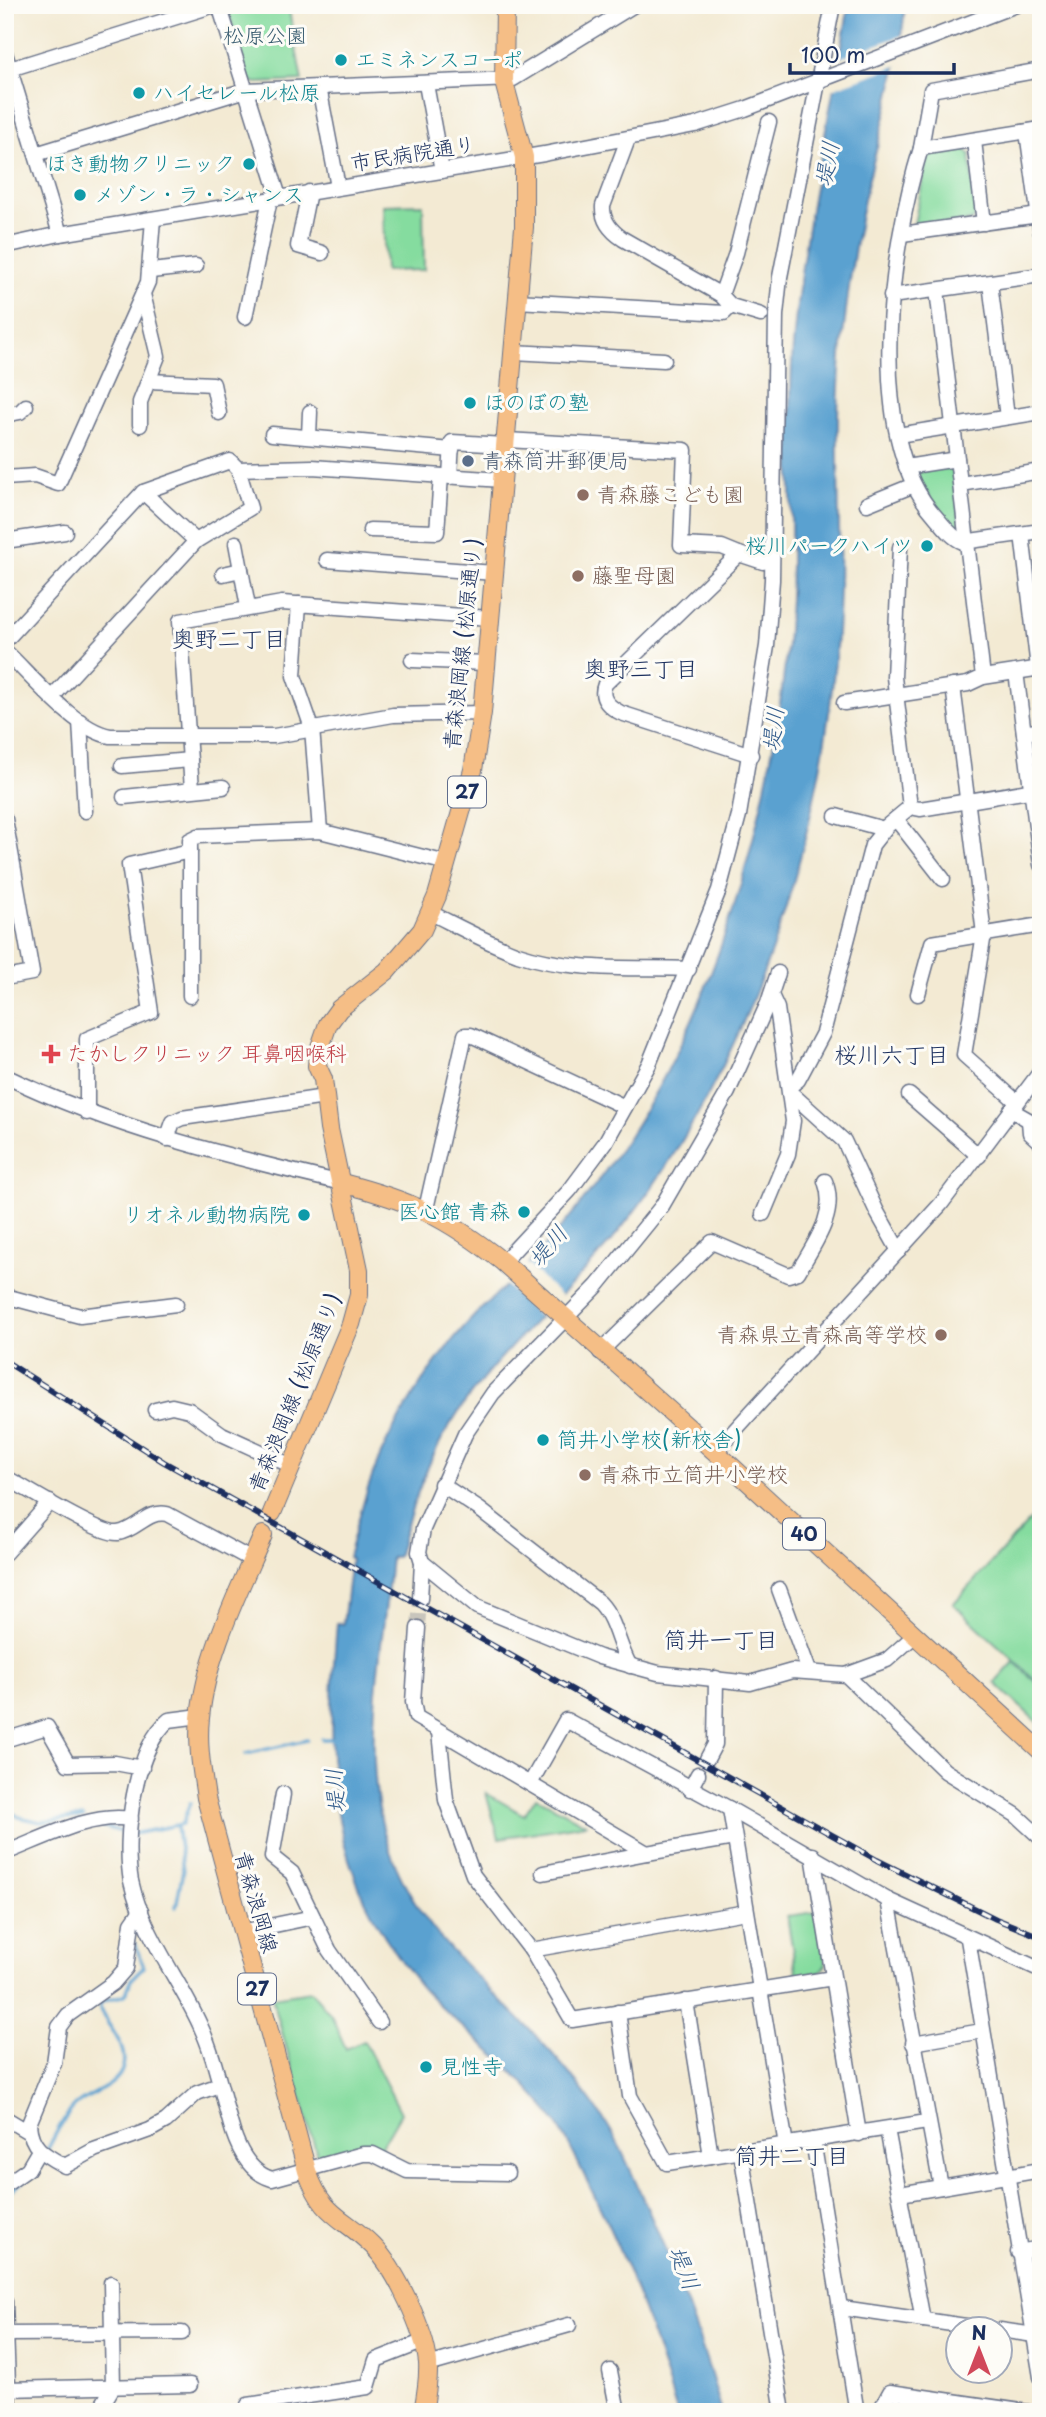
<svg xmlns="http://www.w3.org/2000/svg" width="1046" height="2417" font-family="'Playpen Sans','Klee One',sans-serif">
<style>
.green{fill:#85dc9f;stroke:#50867e;stroke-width:2}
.water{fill:#5aa1d0;stroke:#3a6897;stroke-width:2}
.pier{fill:#f3ead3}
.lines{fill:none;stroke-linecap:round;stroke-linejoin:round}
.stream{stroke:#5aa1d0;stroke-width:3.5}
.minor-tunnel{stroke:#c8c5bc;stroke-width:14;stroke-dasharray:14 7;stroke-linecap:butt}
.minor-casing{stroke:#677087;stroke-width:17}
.major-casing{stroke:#677087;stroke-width:20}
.minor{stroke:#fff;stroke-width:14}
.major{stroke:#f5be86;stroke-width:18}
.rail-casing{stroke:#1b2f5e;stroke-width:6}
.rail{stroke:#fdfcf7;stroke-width:3.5;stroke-dasharray:10;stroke-linecap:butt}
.culture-dot{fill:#0f9aa8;stroke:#fdfcf7;stroke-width:2.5}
.service-dot{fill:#5c6f8a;stroke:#fdfcf7;stroke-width:2.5}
.education-dot{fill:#8d6e63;stroke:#fdfcf7;stroke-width:2.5}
.health-dot{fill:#e0444e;stroke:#fdfcf7;stroke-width:2.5}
.labels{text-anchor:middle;stroke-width:6;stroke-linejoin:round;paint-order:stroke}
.shield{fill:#fdfcf7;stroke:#5f6c8c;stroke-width:2}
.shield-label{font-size:19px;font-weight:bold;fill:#1b2f5e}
.park-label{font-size:21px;fill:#365a6e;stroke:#fdfcf7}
.culture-label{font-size:21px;fill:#0d838f;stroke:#fdfcf7;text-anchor:start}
.street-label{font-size:21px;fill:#1b2f5e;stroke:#fdfcf7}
.service-label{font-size:21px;fill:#4e5e75;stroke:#fdfcf7;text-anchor:start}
.education-label{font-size:21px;fill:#785e54;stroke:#fdfcf7;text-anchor:start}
.health-label{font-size:21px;fill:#be3a42;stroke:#fdfcf7;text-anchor:start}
.water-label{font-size:23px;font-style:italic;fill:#345d8c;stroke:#fdfcf7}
.neighbourhood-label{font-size:23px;fill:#1b2f5e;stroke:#fdfcf7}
</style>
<rect width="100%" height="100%" fill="#fdfcf7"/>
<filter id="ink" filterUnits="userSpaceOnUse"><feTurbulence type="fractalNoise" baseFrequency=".0143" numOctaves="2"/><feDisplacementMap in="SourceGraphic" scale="14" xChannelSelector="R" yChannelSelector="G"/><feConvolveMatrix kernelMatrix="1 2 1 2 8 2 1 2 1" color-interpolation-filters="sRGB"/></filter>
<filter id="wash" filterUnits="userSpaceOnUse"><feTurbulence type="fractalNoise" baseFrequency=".00686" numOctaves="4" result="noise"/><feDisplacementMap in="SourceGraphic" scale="28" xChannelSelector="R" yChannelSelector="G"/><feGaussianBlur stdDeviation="1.57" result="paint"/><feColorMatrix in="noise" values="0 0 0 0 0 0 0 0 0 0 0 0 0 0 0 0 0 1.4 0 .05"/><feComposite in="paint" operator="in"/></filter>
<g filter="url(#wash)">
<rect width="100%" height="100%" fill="#f3ead3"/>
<g class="green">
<path d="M226,5H288L302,81L256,83L249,80Z"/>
<path d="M963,148L970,154L976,215L972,221L917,227L914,224L927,159L936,150Z"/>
<path d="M423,204L424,270L385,271L383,205Z"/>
<path d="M952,465L961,529L957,531L939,513L916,475L920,471Z"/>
<path d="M1034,1516L1041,1523V1685L953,1604Z"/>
<path d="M1014,1662L1041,1686V1726L995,1683Z"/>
<path d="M486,1793L524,1815L536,1797L586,1824L499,1838Z"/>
<path d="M816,1912L826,1965L820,1972L797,1976L787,1916Z"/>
<path d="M311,1991L331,2015L346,2049L364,2041L401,2113L380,2149L371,2146L319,2162L272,1997Z"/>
</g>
<path class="water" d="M849,5H905C900,71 880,131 865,195C855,242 848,289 843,337C833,420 841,506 839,590C835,751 793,926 721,1070C690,1132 651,1194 606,1247C550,1312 478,1368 438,1446C420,1481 408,1520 397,1557H391C383,1651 357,1759 390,1851C421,1936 477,1973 536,2036C559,2060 581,2087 600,2114C619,2140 632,2174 645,2203C676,2271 702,2340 722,2412H677C653,2332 628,2264 591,2189C578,2163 565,2133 547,2110C512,2065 465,2033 426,1992C415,1981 406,1967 397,1954C322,1852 327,1743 337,1623L343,1624L351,1559L348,1557C360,1514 371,1469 393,1430C416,1388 443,1348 476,1314C494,1296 514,1279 531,1261C602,1186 661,1096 700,1001C750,879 784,731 790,599C794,515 787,430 793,346C802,231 830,119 849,5Z"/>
<g class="pier">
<path d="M906,34L902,64L832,89L837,59Z"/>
<path d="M525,1262L563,1298L542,1319L503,1283Z"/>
</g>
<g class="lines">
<g class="stream">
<path d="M322,1739H334"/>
<path d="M246,1754L307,1740"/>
<path d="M5,1808L19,1817L41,1822L83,1817"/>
<path d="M99,1825L125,1833"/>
<path d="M133,1834L182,1824L190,1803"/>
<path d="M176,1907L183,1870L177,1827"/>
<path d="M47,2150C55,2136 63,2117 76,2105C90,2093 115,2088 122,2070C133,2042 92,2013 101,2003C106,1997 119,1999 126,1994L131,1980L144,1967L135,1943"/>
<path d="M5,2194L31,2176L39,2163"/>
</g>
</g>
</g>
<g filter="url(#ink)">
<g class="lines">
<path class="minor-tunnel" d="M418,1628L420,1599"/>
<defs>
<g id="minor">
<path d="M219,5L279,197"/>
<path d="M5,53L60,234"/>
<path d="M10,69L215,5"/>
<path d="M426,84L442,171"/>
<path d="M319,87L338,187"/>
<path d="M1041,129L921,148C891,245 862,436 936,517C944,526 952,538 963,542L1041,531"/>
<path d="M1027,132L1041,233"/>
<path d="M628,139L603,206C602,221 611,231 623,239L721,295L731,306L761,315"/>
<path d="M974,141L984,223"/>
<path d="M921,148L931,90L1041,70"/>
<path d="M36,154L246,90L513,79L634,5"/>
<path d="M309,192L298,246L322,253"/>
<path d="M902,234L1039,215"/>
<path d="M5,246L60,234L544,154L695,125L745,109L1016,5"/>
<path d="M151,271L196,266"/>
<path d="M990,283L1007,417"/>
<path d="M937,290L983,677"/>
<path d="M721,295L736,253L769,122"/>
<path d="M891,296L1041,275"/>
<path d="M517,301L724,313L731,306"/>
<path d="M245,317L270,199"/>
<path d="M513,352L664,360"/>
<path d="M149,381L213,384L219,413"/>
<path d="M5,415L20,412L26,406"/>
<path d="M140,425V402L158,356L143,294"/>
<path d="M272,434L452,450"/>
<path d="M898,435L1041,412"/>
<path d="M309,436L310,412"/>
<path d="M506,440L685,450L681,545L722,547L739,554L605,684C599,699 609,707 621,713L751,755"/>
<path d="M906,467L957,459"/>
<path d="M450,477L452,442L505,445"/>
<path d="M5,478L35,476L58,484L148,282L153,219"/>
<path d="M961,484L1041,471"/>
<path d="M143,492L196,541"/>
<path d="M867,504L914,485"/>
<path d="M370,530L437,532L441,476"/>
<path d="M1022,534L1038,668"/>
<path d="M5,541L65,532"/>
<path d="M236,543L248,607"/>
<path d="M900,547L894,677L910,807L920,809L1041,789"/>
<path d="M739,554L763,562"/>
<path d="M327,560L494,573"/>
<path d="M223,574L241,570"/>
<path d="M299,604L294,676L312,728L320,831"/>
<path d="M5,641L143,492L230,461L238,469L312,467L502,480"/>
<path d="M5,651C31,675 75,730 110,736H274L393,715L482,713"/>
<path d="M412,660L486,663"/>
<path d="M1016,672L1041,865"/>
<path d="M953,686L984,934L964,1055L1017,1102"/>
<path d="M53,696L196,541L250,508L238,469"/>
<path d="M844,703L968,684L983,677L1041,668"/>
<path d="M80,721L85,811"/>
<path d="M1024,733L1041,730"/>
<path d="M122,766L190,760"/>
<path d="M192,789L180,621L282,603L490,618"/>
<path d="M124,797L223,787"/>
<path d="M836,816L884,829"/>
<path d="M5,819L32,973L5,978"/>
<path d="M896,819L943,879"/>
<path d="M190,851V996"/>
<path d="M431,913C459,927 488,943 518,954C571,972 634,967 689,969"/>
<path d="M918,994L932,943L1041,925"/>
<path d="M5,1076C113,1128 226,1156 342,1183"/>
<path d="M789,1087L798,1080L823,1033L872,845L887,826L910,807"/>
<path d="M792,1094L844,1141L877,1212L899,1251"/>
<path d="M909,1095L979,1156"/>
<path d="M1011,1110L1041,1127"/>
<path d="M87,1113V1039L151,1012L129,865L190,851V840L198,836L320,831L447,863"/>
<path d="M1029,1121L1030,1133L1041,1143"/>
<path d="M167,1139L173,1122L182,1118L325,1097"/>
<path d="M426,1209L465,1035H471L625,1107"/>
<path d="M763,1214L788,1154L793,1121L777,1008L771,995"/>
<path d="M503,1262L570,1190L605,1143L649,1064L719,890L739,815L767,646L772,580L776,315L780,277L833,5"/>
<path d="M5,1296L80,1316L176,1304"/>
<path d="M600,1352L712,1242L788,1275L798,1272C814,1244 838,1214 825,1181"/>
<path d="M155,1410L172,1406L189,1410L222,1434L292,1466"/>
<path d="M715,1452L941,1204L1041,1071"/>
<path d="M5,1477C26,1488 99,1535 118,1533C137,1530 147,1510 167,1514L252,1560"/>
<path d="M441,1484L479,1509L600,1603C616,1620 618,1646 630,1666"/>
<path d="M5,1553L50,1502"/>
<path d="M422,1562L477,1607L599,1657L658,1673L750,1683L792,1671L846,1675L887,1660L914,1636"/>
<path d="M779,1589L809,1671"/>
<path d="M420,1599L422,1562L419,1552L423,1529L465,1434L493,1393L597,1286L662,1206L728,1092L768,1003L778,973"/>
<path d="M418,1628L413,1702L416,1717L647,1853L734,1838"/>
<path d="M846,1675L945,1771L1016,1815L1041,1838"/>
<path d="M200,1716L169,1720C134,1749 123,1838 131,1881C142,1932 179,1979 200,2025C216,2059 222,2097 233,2132C240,2153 251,2173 272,2179L363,2154H373L407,2171L507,2173"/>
<path d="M439,1732L446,1800L473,1875L531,1950L572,2020L833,1978"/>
<path d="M8,1739L47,1727L68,1764L115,1763L142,1768"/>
<path d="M707,1759L715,1744L716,1678"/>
<path d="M531,1782L566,1720L730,1809L786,2145"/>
<path d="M690,1789L698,1774"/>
<path d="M283,1794L272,1857L292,1873L329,1950L379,2022"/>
<path d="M730,1809L888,1900L1041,1970"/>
<path d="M5,1853C42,1839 91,1812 131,1819"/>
<path d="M813,1855L859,2134"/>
<path d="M543,1873L647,1853"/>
<path d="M888,1900L941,2187L1041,2170"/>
<path d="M141,1910L132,1923L126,1968L113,1983L68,2015L59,2027L54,2063L29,2124C31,2149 45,2155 65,2166L94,2150L150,2130L166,2121L197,2093L219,2085"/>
<path d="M241,1932L313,1917"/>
<path d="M968,1939L1041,2377"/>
<path d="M531,1950L746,1912"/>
<path d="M686,2001L711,2156"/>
<path d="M618,2012L630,2096L667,2163L927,2122"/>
<path d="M913,2043L982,2031"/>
<path d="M5,2118L30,2133"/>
<path d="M887,2129L923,2320"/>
<path d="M813,2140L856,2407L853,2412"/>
<path d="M741,2152L783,2412"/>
<path d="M5,2185L28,2169L38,2152"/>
<path d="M900,2194L941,2187"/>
<path d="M1018,2252L1041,2248"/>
<path d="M5,2301L9,2412"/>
<path d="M842,2308L993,2330"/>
<path d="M1000,2330L1041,2336"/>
<path d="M5,2334L182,2333"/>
<path d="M428,2365L569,2325"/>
<path d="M610,2371L618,2412"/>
<path d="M5,2389L190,2385"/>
<path d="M98,2412L113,2387L111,2283"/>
<path d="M248,2412V2405L368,2387L376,2360L422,2342"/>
<path d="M879,2412L890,2392L1028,2412"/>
</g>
<g id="major">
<path d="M342,1183C412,1201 446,1217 503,1262L730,1465L1041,1751"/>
<path d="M272,1513L351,1324L359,1295V1270L329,1129L323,1079L317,1066L318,1053L328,1024L339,1009L387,971L422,930L437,896L473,770L482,713L524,227V157L504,82L505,5"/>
<path d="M263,1535C238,1593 206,1655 200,1718C197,1745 202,1771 206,1798L307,2171C324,2219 342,2215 373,2246C396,2269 425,2331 428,2363C429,2379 426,2396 423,2412"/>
</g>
</defs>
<use href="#minor" class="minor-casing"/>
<use href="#major" class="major-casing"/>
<use href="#minor" class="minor"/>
<use href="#major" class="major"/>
<defs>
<path id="rail" d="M5,1361L164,1462L877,1860L996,1919L1041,1937"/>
</defs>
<use href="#rail" class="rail-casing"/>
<use href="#rail" class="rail"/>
</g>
</g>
<g class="culture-dot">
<circle cx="341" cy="60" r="7"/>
<circle cx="139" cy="93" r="7"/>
<circle cx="249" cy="164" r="7"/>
<circle cx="80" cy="195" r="7"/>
<circle cx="470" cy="403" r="7"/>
<circle cx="927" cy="546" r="7"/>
<circle cx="524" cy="1212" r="7"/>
<circle cx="304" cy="1215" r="7"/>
<circle cx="543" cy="1440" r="7"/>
<circle cx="426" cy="2067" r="7"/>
</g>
<circle class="service-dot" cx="468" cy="461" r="7"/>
<g class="education-dot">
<circle cx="583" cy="495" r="7"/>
<circle cx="578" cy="576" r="7"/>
<circle cx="941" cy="1335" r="7"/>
<circle cx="585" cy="1475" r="7"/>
</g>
<path class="health-dot" d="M47.5 1043.5h7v7h7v7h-7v7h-7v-7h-7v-7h7z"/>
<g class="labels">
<g class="shield">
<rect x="448" y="776.5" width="38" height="31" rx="5"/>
<rect x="783" y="1518.5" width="42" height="31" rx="5"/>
<rect x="238" y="1973.5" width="38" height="31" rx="5"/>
</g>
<g class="shield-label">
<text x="467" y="799">27</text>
<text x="804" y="1541">40</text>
<text x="257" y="1996">27</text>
</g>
<g class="park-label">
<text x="265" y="43">松原公園</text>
</g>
<g class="culture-label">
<text x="355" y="67">エミネンスコーポ</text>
<text x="153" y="100">ハイセレール松原</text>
<text x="235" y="171" text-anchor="end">ほき動物クリニック</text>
<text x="94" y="202">メゾン・ラ・シャンス</text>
<text x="484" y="410">ほのぼの塾</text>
<text x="913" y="553" text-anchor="end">桜川パークハイツ</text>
<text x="510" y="1219" text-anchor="end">医心館 青森</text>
<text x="290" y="1222" text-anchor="end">リオネル動物病院</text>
<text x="557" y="1447">筒井小学校(新校舎)</text>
<text x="440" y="2074">見性寺</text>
</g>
<g class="street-label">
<text transform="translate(413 154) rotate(-9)" y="7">市民病院通り</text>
<text transform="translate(463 644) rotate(-84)" y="7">青森浪岡線 (松原通り)</text>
<text transform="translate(295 1393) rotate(-68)" y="7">青森浪岡線 (松原通り)</text>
<text transform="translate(256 1902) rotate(74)" y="7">青森浪岡線</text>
</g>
<g class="service-label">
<text x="482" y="468">青森筒井郵便局</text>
</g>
<g class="education-label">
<text x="597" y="502">青森藤こども園</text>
<text x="592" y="583">藤聖母園</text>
<text x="927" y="1342" text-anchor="end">青森県立青森高等学校</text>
<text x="599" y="1482">青森市立筒井小学校</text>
</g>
<g class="health-label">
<text x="67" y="1061">たかしクリニック 耳鼻咽喉科</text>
</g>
<g class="water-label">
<text transform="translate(827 164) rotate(-79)" y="8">堤川</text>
<text transform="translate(773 729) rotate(-83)" y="8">堤川</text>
<text transform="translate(548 1246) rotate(-50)" y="8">堤川</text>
<text transform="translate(335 1791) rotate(-95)" y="8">堤川</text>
<text transform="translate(684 2268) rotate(68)" y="8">堤川</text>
</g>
<g class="neighbourhood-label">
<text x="229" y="647">奥野二丁目</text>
<text x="641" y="677">奥野三丁目</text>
<text x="892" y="1063">桜川六丁目</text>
<text x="721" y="1648">筒井一丁目</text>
<text x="792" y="2164">筒井二丁目</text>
</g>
</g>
<rect width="1046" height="2417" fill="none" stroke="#fdfcf7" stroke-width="28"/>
<g transform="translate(979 2350)"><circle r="33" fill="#fdfcf7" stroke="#a3aaba" stroke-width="2"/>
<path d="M0-5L12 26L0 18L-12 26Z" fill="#d1495b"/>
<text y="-10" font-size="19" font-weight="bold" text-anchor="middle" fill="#1b2f5e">N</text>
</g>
<path d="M790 63v10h164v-10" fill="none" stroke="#1b2f5e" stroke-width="3.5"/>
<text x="801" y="63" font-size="21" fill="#1b2f5e" stroke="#fdfcf7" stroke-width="5" paint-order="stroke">100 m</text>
</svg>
